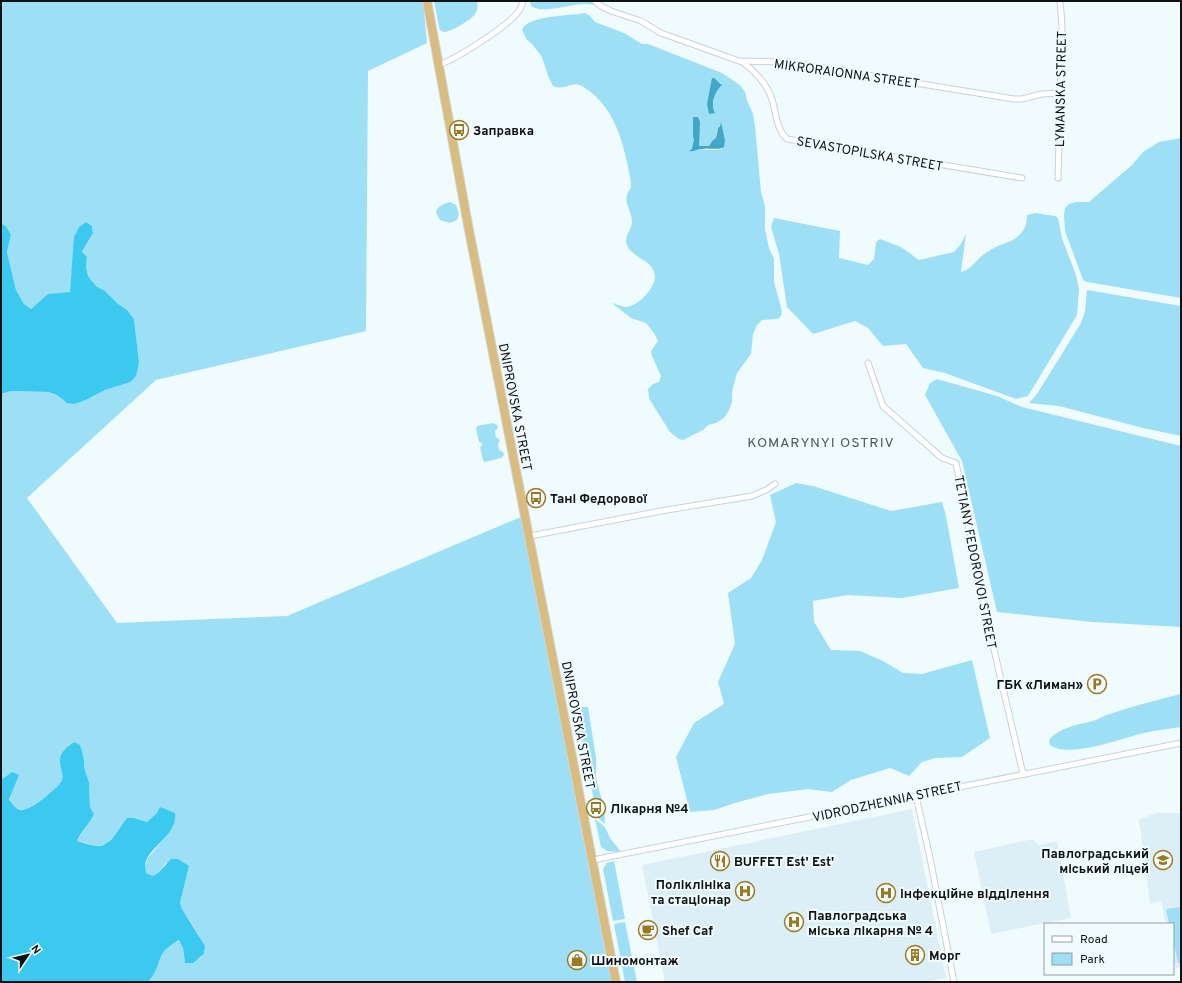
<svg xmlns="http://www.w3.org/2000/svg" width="1182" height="983" font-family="Overpass,sans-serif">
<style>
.built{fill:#ddeff6}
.green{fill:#9ddff5;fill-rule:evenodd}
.forest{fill:#3cc9f0}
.water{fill:#41a7c5}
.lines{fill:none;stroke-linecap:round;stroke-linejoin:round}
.minor-casing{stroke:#c8d3d6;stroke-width:7}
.trunk-casing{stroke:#d4d4d5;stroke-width:10}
.minor{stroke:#fff;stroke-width:5}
.trunk{stroke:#d8bc80;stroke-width:8}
.labels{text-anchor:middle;stroke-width:4;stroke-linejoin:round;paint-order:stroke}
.street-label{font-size:13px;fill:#0e1213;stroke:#f0fbfe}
.poi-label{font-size:13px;font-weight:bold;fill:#0e1213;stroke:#f0fbfe;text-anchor:start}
.neighbourhood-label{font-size:14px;letter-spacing:1px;fill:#4d5659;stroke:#f0fbfe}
</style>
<rect width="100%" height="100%" fill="#f0fbfe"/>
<g class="built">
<path d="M912,809L946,978L927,982H779L777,981L771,982H665L642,865Z"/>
<path d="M1157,813H1181V967L1176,968L1173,956V924H1166L1161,901L1150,904L1139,819Z"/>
<path d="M1033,839L1038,845L1057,841L1071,918L991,934L974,852Z"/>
</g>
<g class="green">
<path d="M1,1H423L427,43L368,71L366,331L156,380L27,498L117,623L287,616L528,514L618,982H148C157,972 156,965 162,954C166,947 174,944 180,940L183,948L185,963C191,961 201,960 204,954C208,945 187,918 182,909L180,903L189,866L166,863L158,873L153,876L146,873L145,865L148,858L173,827L157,813L147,822L134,818L106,844L97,846L77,841C82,831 90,824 94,814L90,807L89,782L84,767V758L74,742C47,759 68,769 61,782C55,792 34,805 24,810C3,807 10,788 12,772L1,780V394L11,391L48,392L57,395L67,403L86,400L105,390L116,386L139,362L134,319L127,310L117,303L105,291L96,286L88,276L86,267L87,258L82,253L93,233L92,226L86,222L79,227L73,258L70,293L48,294L31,309L24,304L16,290L7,252L11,235L6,226L1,224Z"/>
<path d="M434,1H477C478,6 478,10 475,14C471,20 451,32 444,32L440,30L439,27Z"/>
<path d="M530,1H591L594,5C576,0 545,16 531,6Z"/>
<path d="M585,13L589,15L595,22L624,33L642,44H648L722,73L740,85L745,92L747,100L753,114L755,126L761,192L765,206V229L769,248L774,259V282L782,311L781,316L778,319L762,320L757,325L753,334L751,354L737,373L732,392V402L729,410L724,418L716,423L708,425L703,430L683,440L679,439L670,432L653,405L649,398L648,389L653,384L659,382L661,376L652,356L651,351L658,341L654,333L646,323L631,318L612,303C616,304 622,307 626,307C639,306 659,285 654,272C650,259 632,258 627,245C623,237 632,230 632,222C632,209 620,200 631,188C631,177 628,168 626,158C620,131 610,106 588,90C586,89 582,86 580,85C570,82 566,91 553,86L548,76L542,57L532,44L527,40L522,30C527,15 571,16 585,13ZM717,81L721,83V86C713,90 713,103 713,111L707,104ZM699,119V146L709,147L716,138L717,130L721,123L725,140L722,149L714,150L693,149L694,139L693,120Z"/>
<path d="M1181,138V298L1087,282L1083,280L1065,231L1064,215L1065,208L1069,204L1076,202H1089L1132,165L1143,152L1159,142Z"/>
<path d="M450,202L456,205L459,214L457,220L450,223L440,220L436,212C437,206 444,204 450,202Z"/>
<path d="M1035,213L1055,216L1058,218L1062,238L1076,275L1079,289L1077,315L1028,396L1016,399L945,373L923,368L906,344L883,346L868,328L855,321L813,334L787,307L779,254L771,227L774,218L840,231L839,258L868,265L874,259L876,242L880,239L901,247L919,260L954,252L961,244L966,234L961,272C971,270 975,261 983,255C987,252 991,249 996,247C1006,242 1014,242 1022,232C1026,227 1027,221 1027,215Z"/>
<path d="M1087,290L1181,306V436L1143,428L1059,406L1029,403L1037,394L1081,323L1085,311Z"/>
<path d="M937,379L997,396L1022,407L1181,446V627L1092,622L997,612L962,461L925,395L930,383Z"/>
<path d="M493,423L497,425L498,428L495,431L496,437L500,440L498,444L499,450L503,452L504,455L501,458L485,462L483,460L480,447L482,446V443L479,442L476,428L477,426Z"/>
<path d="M796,483L813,486L891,511L942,502L946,516L959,588L902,598L848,595L813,601L814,622L831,650L860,651L883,661L903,673L922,674L972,660L990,738L962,757L935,758L922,762L909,776L890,768L851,780L832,792L808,789L768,794L735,803L714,810L690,812L676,757L694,723L724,704L718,682L735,644L728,593L751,578L762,560L776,522L770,495Z"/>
<path d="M1181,694V727C1169,729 1156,730 1144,733C1122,738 1069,759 1050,745L1049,740C1061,726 1079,725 1096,720C1101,718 1105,715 1110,714C1133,706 1157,700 1181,694Z"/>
<path d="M576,707H588L596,758V777L600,794L604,804L605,824L597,817L600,814L599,805L594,801Z"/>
<path d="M595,819L605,827L610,838L621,852L607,851L601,847Z"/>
<path d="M614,861L625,919L613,921L603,869L607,863Z"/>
<path d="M1181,907V963H1178L1173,940V924H1169L1166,909Z"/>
<path d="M625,922L637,982H625L614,924Z"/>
</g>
<g class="forest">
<path d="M86,222L92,226L93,233L82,252L87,257L86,267L88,276L96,286L105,291L117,303L127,310L134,319L139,362L136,376L130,382L105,390L86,400L74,404L67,403L57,395L48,392L11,391L1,394V224L6,226L11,235L7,252L16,290L24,304L31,309L48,294L70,292L74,237L79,227Z"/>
<path d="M74,742L80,745L84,759V767L89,782L90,807L94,814C90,824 81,831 77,841C84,843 90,845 97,846C111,847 119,828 127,818H134L147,822L157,813L160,807L175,813C178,835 150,845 145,864C145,867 146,870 146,873L153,876L158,873L171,859H178L189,866L180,903L182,909L205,946L204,954L193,963H185L183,948L179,940C173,944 166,948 162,954C157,965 157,972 148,982H1V780L12,772L19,775L9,799C12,804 16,810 23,810C31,809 56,790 61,782C68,770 47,759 74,742Z"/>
</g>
<g class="water">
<path d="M712,78H714L722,85C715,91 710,104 715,113L709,114L707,104Z"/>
<path d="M693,117H698L700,122L699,146H709L713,140L716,138L718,128L720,126L721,122L725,140L724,147C717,151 710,147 702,149C697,149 695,152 689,151L692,149L694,139L693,137Z"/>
</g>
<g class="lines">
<defs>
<g id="minor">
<path d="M595,1L601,6L611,11L641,21L661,33L739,61L787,62L1014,99H1022L1042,94L1061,93"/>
<path d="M741,61C754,70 767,84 772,99C776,112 776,129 787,139L1022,178"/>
<path d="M438,65C455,60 508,26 518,12C521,9 522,5 523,1"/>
<path d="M1058,178L1062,25L1060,1"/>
<path d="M868,363L883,406L942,458L956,463L985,611L1023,774"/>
<path d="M530,536L661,511L752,496L766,490L775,484"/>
<path d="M916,796L930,858L954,982"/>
<path d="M593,860L1181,743"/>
</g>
<path id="trunk" d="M427,1L468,225L616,982"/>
</defs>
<use href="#minor" class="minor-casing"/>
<use href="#trunk" class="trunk-casing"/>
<use href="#minor" class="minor"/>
<use href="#trunk" class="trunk"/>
</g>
<defs>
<symbol id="bus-ring" viewBox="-11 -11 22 22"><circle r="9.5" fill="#f0fbfe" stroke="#9b7923" stroke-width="1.5"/><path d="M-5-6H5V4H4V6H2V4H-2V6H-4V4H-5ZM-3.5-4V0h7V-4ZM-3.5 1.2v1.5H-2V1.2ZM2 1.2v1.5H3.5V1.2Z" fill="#9b7923"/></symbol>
<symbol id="parking-ring" viewBox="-11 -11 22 22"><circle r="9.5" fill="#f0fbfe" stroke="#9b7923" stroke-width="1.5"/><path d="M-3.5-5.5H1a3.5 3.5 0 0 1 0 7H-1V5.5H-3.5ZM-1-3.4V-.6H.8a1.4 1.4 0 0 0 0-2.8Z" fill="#9b7923"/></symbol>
<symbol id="school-ring" viewBox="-11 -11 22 22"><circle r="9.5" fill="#f0fbfe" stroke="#9b7923" stroke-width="1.5"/><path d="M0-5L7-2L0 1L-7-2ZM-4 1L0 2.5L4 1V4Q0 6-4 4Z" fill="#9b7923"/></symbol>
<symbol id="restaurant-ring" viewBox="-11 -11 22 22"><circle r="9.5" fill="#f0fbfe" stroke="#9b7923" stroke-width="1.5"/><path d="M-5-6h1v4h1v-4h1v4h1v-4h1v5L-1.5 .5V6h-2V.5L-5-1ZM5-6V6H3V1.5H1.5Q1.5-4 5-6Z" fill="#9b7923"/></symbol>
<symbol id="hospital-ring" viewBox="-11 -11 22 22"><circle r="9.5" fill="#f0fbfe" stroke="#9b7923" stroke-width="1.5"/><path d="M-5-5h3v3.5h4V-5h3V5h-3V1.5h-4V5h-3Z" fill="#9b7923"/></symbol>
<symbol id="cafe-ring" viewBox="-11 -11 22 22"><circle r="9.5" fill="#f0fbfe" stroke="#9b7923" stroke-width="1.5"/><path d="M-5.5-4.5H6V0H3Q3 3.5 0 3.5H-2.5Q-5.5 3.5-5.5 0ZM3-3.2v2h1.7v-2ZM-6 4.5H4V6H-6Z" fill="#9b7923"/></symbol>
<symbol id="building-ring" viewBox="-11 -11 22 22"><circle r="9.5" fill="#f0fbfe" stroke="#9b7923" stroke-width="1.5"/><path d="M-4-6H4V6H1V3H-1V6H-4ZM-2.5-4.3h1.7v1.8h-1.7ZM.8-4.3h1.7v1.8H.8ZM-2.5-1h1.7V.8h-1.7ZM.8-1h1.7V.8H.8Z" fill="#9b7923"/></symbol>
<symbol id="shop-ring" viewBox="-11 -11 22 22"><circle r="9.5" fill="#f0fbfe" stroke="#9b7923" stroke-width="1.5"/><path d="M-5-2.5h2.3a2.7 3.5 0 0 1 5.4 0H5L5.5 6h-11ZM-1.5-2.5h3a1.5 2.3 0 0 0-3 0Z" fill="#9b7923"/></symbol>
</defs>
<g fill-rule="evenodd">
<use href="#bus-ring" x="448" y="119" width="22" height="22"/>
<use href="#bus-ring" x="525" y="487" width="22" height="22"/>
<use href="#parking-ring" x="1086" y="673" width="22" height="22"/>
<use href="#bus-ring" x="585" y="797" width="22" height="22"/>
<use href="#school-ring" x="1152" y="849" width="22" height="22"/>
<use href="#restaurant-ring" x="709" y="850" width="22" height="22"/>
<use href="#hospital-ring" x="734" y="880" width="22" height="22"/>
<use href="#hospital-ring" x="875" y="882" width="22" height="22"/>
<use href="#hospital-ring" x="783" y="911" width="22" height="22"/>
<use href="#cafe-ring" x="637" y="919" width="22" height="22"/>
<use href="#building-ring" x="904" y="944" width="22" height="22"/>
<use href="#shop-ring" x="566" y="949" width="22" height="22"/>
</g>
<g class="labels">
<g class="street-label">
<text transform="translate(847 73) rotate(8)" y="5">MIKRORAIONNA STREET</text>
<text transform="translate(1060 89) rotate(-89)" y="5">LYMANSKA STREET</text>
<text transform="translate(870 153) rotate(10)" y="5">SEVASTOPILSKA STREET</text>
<text transform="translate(516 407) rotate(79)" y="5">DNIPROVSKA STREET</text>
<text transform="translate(976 562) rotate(79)" y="5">TETIANY FEDOROVOI STREET</text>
<text transform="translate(579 725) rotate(79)" y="5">DNIPROVSKA STREET</text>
<text transform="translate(887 801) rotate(-12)" y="5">VIDRODZHENNIA STREET</text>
</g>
<g class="poi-label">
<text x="473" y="135">Заправка</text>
<text x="550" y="503">Тані Федорової</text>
<text x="1083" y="689" text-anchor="end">ГБК «Лиман»</text>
<text x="610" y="813">Лікарня №4</text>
<text x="1149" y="858" text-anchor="end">Павлоградський<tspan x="1149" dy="15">міський ліцей</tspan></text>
<text x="734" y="866">BUFFET Est' Est'</text>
<text x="731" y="889" text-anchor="end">Поліклініка<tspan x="731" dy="15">та стаціонар</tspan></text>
<text x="900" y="898">Інфекційне відділення</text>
<text x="808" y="920">Павлоградська<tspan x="808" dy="15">міська лікарня № 4</tspan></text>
<text x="662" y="935">Shef Caf</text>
<text x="929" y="960">Морг</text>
<text x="591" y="965">Шиномонтаж</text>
</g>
<g class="neighbourhood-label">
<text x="821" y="447">KOMARYNYI OSTRIV</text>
</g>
</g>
<rect width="1182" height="983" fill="none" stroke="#0e1213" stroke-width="4"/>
<rect x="1044" y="923" width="130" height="52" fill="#f0fbfe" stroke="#969ea0"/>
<rect x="1052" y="936" width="20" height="6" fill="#ffffff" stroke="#969ea0"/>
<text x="1080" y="943" font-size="12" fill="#0e1213">Road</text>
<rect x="1052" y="953" width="20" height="12" fill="#9ddff5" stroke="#969ea0"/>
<text x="1080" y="963" font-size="12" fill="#0e1213">Park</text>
<g transform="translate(28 955) rotate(55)" stroke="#f0fbfe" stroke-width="3" paint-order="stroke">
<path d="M0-3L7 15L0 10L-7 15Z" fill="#0e1213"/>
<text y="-6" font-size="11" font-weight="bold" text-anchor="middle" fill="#0e1213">N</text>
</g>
</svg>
